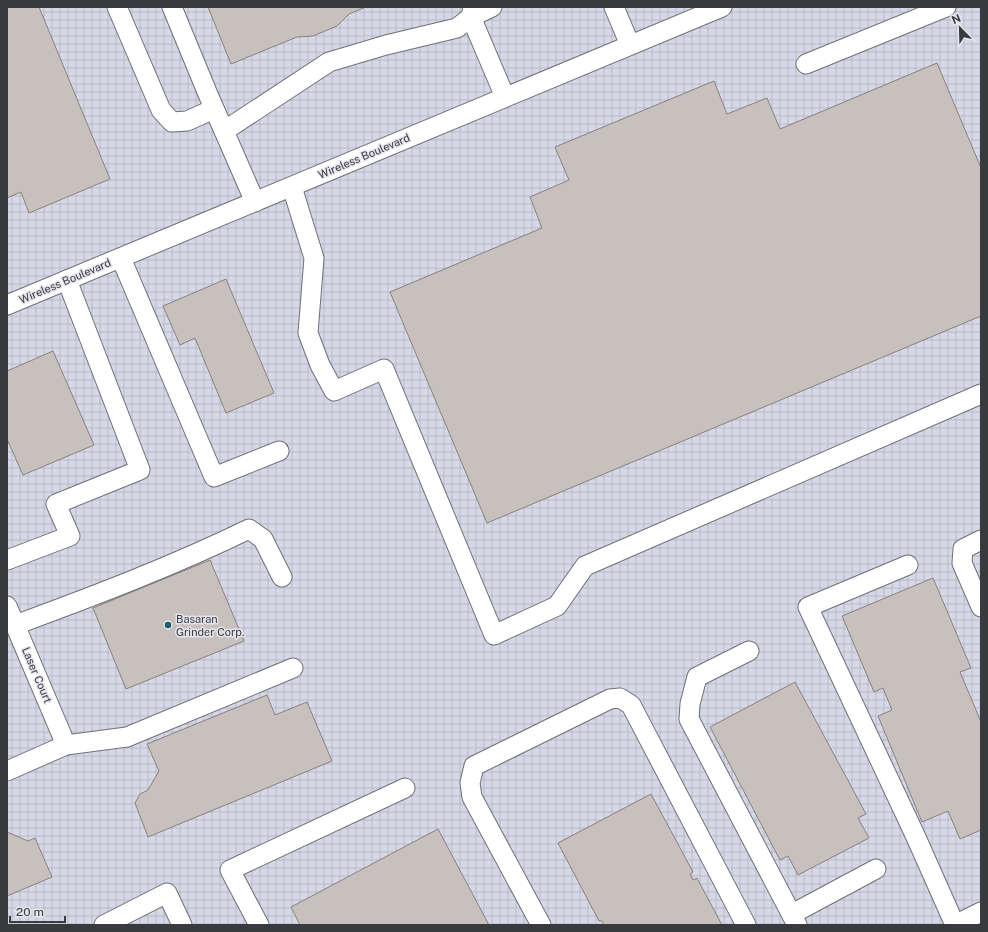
<svg xmlns="http://www.w3.org/2000/svg" width="988" height="932" font-family="'Public Sans',sans-serif">
<style>
.industrial{fill:url(#industrial-grid)}
.building{fill:#c8c0bd;stroke:#89817f}
.lines{fill:none;stroke-linecap:round;stroke-linejoin:round}
.minor-casing{stroke:#6f7077;stroke-width:21}
.minor{stroke:#fff;stroke-width:19}
.poi-dot{fill:#195f71;stroke:#e5e5ed;stroke-width:1.5}
.labels{text-anchor:middle;stroke-width:3;stroke-linejoin:round;paint-order:stroke}
.street-label{font-size:11px;fill:#393a3d;stroke:#e5e5ed}
.poi-label{font-size:11px;fill:#393a3d;stroke:#e5e5ed;text-anchor:start}
</style>
<defs>
<pattern id="industrial-grid" width="8" height="8" patternUnits="userSpaceOnUse"><rect width="8" height="8" fill="#d6d8e7"/><path d="M0 4h8M4 0v8" fill="none" stroke="#b8bac7"/></pattern>
</defs>
<rect width="100%" height="100%" fill="#e5e5ed"/>
<rect class="industrial" x="7" y="7" width="974" height="918"/>
<g class="building">
<path d="M7,7H39L110,179L29,213L21,192L7,198Z"/>
<path d="M208,7H366L349,14L337,26L313,36L297,37L231,64Z"/>
<path d="M937,63L981,168V316L487,523L390,292L542,228L530,197L569,180L555,147L714,81L727,114L767,98L780,129Z"/>
<path d="M226,279L274,393L226,413L195,338L180,345L163,306Z"/>
<path d="M53,351L94,445L23,475L7,439V371Z"/>
<path d="M210,560L244,641L126,689L93,608Z"/>
<path d="M933,578L971,668L960,672L981,722V830L960,839L948,811L922,822L878,716L892,710L883,688L874,692L842,616Z"/>
<path d="M795,682L866,814L858,818L869,838L798,875L788,856L780,860L710,727Z"/>
<path d="M267,695L275,715L307,702L332,761L148,837L135,803L140,794L148,790L159,771L147,744Z"/>
<path d="M651,794L693,872L690,874L693,880L697,878L722,925H604L602,921H599L558,843Z"/>
<path d="M438,829L489,925H300L291,907Z"/>
<path d="M7,832L28,841L35,838L52,877L7,896Z"/>
</g>
<g class="lines">
<defs>
<g id="minor">
<path d="M117,7L161,110L172,122L187,121L214,109"/>
<path d="M172,7L207,92L255,202"/>
<path d="M473,7L471,17L505,97"/>
<path d="M614,7L630,45"/>
<path d="M806,64L946,7"/>
<path d="M224,131L329,62L386,45L457,28L471,17L492,7"/>
<path d="M292,187L314,258L308,333L320,365L334,391L384,369L494,635L557,606L585,566L981,394"/>
<path d="M121,258L214,477L279,451"/>
<path d="M7,305L722,7"/>
<path d="M981,540L963,549L962,563L981,607"/>
<path d="M7,560L70,536L56,504L140,470L67,280"/>
<path d="M908,565L808,607L915,835L955,925L981,912"/>
<path d="M7,606L66,745"/>
<path d="M15,625C94,596 173,566 249,529L263,539L282,577"/>
<path d="M749,651L697,677L690,704L689,719L797,925"/>
<path d="M7,771L66,745L127,737L293,668"/>
<path d="M792,914L876,869"/>
<path d="M104,925L167,893L182,925"/>
<path d="M259,925L230,870L405,788"/>
<path d="M541,925L472,797L470,783L474,766L610,699L620,698L631,705L746,925"/>
</g>
</defs>
<use href="#minor" class="minor-casing"/>
<use href="#minor" class="minor"/>
</g>
<circle class="poi-dot" cx="168" cy="625" r="4"/>
<g class="labels">
<g class="street-label">
<text transform="translate(364 156) rotate(-23)" y="4">Wireless Boulevard</text>
<text transform="translate(65 281) rotate(-23)" y="4">Wireless Boulevard</text>
<text transform="translate(37 675) rotate(67)" y="4">Laser Court</text>
</g>
<g class="poi-label">
<text x="176" y="623">Basaran<tspan x="176" dy="13">Grinder Corp.</tspan></text>
</g>
</g>
<rect width="988" height="932" fill="none" stroke="#393a3d" stroke-width="16"/>
<g transform="translate(960 28) rotate(337)" stroke="#e5e5ed" stroke-width="3" paint-order="stroke">
<path d="M0-3L7 15L0 10L-7 15Z" fill="#393a3d"/>
<text y="-6" font-size="11" font-weight="bold" text-anchor="middle" fill="#393a3d">N</text>
</g>
<path d="M10 916v6h55v-6" fill="none" stroke="#393a3d" stroke-width="2"/>
<text x="16" y="916" font-size="12" fill="#393a3d" stroke="#e5e5ed" stroke-width="3" paint-order="stroke">20 m</text>
</svg>
